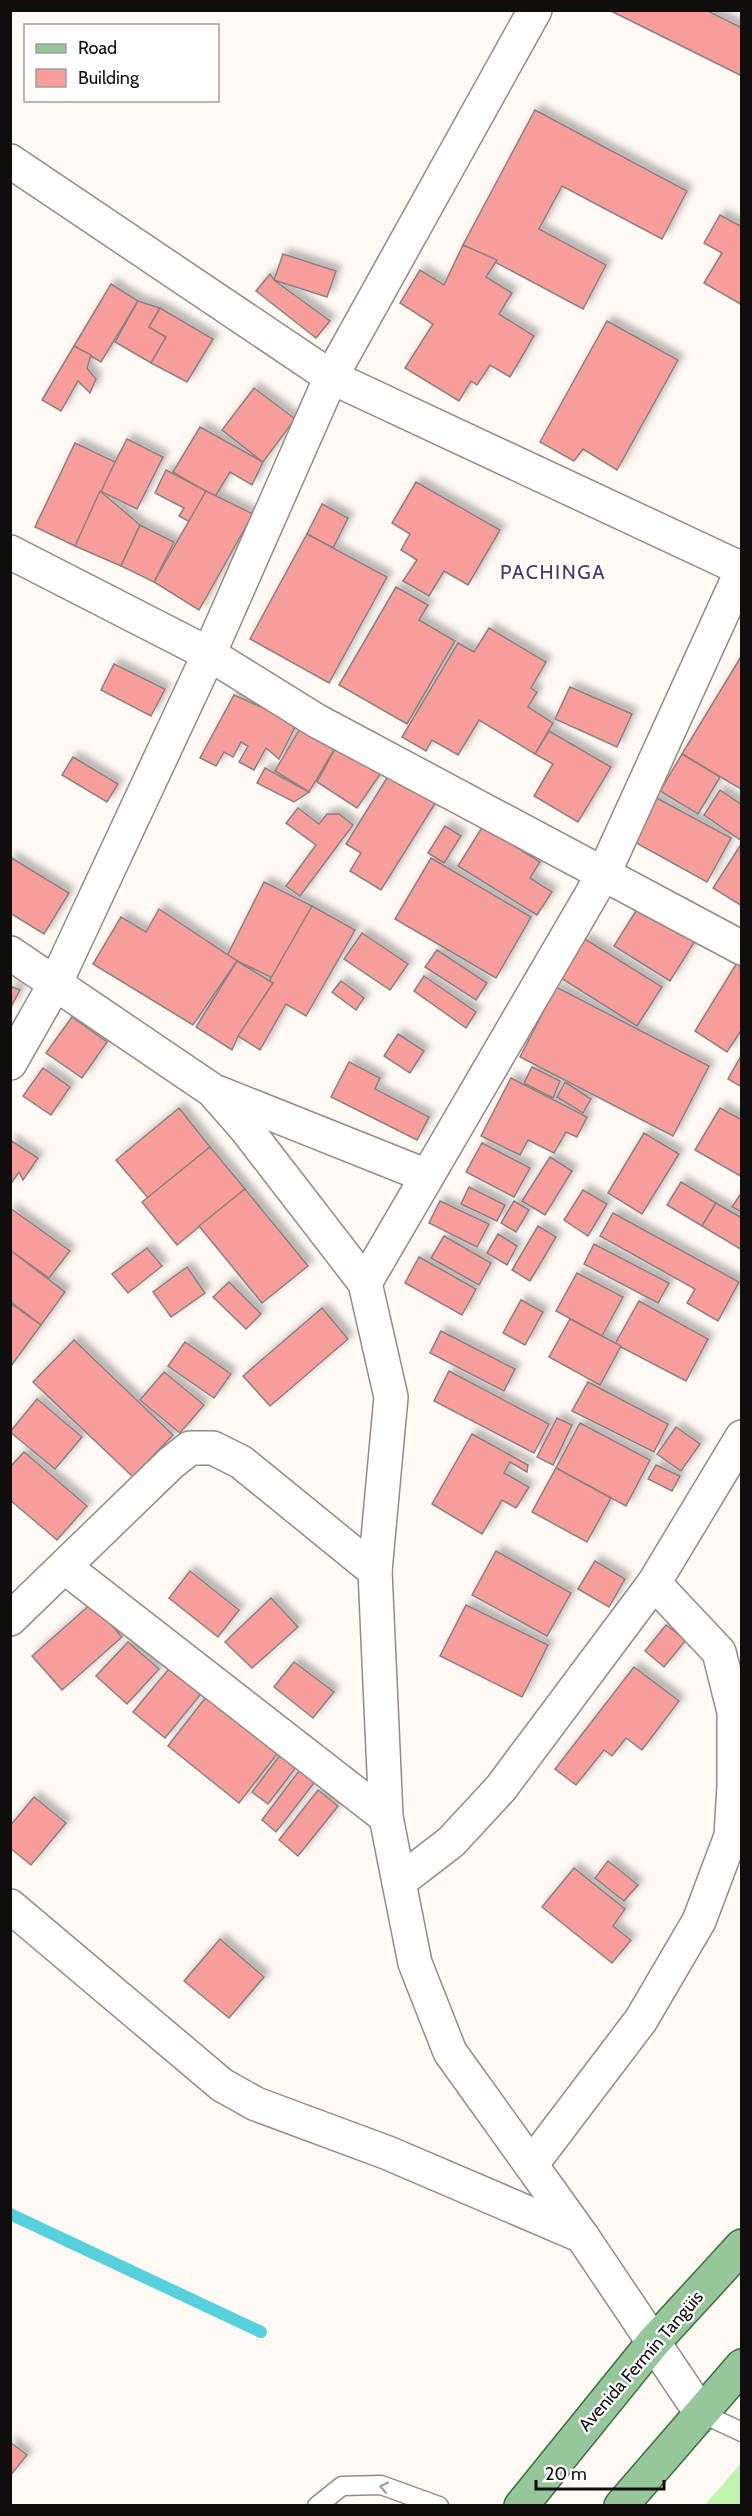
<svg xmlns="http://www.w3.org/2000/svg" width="752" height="2516" font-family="Cabin,sans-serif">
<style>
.green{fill:#bff4ad}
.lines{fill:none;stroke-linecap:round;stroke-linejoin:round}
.stream{stroke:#57d0dd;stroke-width:12}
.building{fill:#f89e9a;stroke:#8a8080;stroke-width:1.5;filter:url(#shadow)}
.lane-casing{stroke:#928b85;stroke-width:21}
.street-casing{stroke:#928b85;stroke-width:36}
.primary-casing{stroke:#3a6e3e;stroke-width:36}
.lane{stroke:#fff;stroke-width:18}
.street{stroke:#fff;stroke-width:33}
.primary{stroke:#96c79b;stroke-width:33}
.oneway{stroke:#9f9f9e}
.labels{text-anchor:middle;stroke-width:4.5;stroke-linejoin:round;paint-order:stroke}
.street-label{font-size:18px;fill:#100e0c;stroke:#fff}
.neighbourhood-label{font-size:20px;letter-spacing:1.5px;fill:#433774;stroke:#fff}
</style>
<defs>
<filter id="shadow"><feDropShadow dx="5.5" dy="-5.5" stdDeviation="3" flood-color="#0004"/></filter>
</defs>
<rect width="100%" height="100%" fill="#fff9f4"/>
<path class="green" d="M741,2463V2505H705Z"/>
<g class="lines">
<path class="stream" d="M10,2214L261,2332"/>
</g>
<g class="building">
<path d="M609,10H706L742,28V76Z"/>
<path d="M535,110L687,191L662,239L562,186L539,229L606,265L583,309L463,245Z"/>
<path d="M720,215L742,227V305L704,283L722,253L704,243Z"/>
<path d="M463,245L497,260L486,277L512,293L499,314L534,336L510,377L490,365L477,385L471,381L459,401L405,368L433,324L400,303L420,270L444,285Z"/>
<path d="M283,254L336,271L327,297L274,280Z"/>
<path d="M270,274L274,280L330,321L316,338L256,291Z"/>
<path d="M111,284L138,301L101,362L74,346Z"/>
<path d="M138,301L160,308L149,327L166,337L151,363L115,342Z"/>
<path d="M160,308L213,339L187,382L151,363L166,337L149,327Z"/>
<path d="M607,321L678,360L617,470L583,449L574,461L540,442Z"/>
<path d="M74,346L91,355L87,368L96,379L90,393L78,381L61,411L42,400Z"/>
<path d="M254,388L295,419L263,462L222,430Z"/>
<path d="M200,427L263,462L252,485L230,472L215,497L173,472Z"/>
<path d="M127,439L163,457L137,509L100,491Z"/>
<path d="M75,443L115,462L75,546L35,527Z"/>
<path d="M166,470L206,491L190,522L179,516L184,508L155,493Z"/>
<path d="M416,482L500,530L468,585L444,571L429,596L403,581L417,560L401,550L410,534L392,523Z"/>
<path d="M100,491L140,525L121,566L75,546Z"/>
<path d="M206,491L253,514L199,610L154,582Z"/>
<path d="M322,504L348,518L333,548L307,534Z"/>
<path d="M140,525L174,542L154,582L121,566Z"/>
<path d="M307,534L387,577L329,683L250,639Z"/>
<path d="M396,587L428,605L419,620L455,641L407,724L339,685Z"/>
<path d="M489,628L546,662L531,688L537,692L528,707L553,723L535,754L479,720L458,755L432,740L426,751L402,737L458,643L474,652Z"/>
<path d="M742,655V788L741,789L682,754Z"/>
<path d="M114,664L165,689L151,716L101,690Z"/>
<path d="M570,687L632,714L617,747L555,719Z"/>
<path d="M234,695L297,723L279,759L266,748L254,770L239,762L248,746L241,742L233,757L224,752L216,766L200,758Z"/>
<path d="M302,725L337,745L309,792L275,771Z"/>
<path d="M549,731L611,767L578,822L534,796L553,764L535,754Z"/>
<path d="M337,745L383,770L357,808L317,782Z"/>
<path d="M682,754L720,777L698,814L660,791Z"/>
<path d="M73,757L118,784L107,802L62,775Z"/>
<path d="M265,768L309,792L294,802L257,783Z"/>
<path d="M390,773L436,802L381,890L350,871L361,853L346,844Z"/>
<path d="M720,790L742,805V841L704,815Z"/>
<path d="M653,796L731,838L707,882L629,839Z"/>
<path d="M298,808L319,824L327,814H339L353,825L300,896L286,886L316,845L286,823Z"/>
<path d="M445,826L461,836L444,863L428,853Z"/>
<path d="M483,826L540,862L530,878L552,892L537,915L458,866Z"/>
<path d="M740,846L742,847V906L713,888Z"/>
<path d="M10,857L69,893L44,934L10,913Z"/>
<path d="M431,858L531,917L496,978L395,919Z"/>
<path d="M264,882L312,906L277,980L227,956Z"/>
<path d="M312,906L355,930L306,1016L286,1004L260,1050L238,1036Z"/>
<path d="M639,906L695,941L670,981L614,946Z"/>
<path d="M159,909L237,961L193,1025L93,964L121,917L146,932Z"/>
<path d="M362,933L408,964L390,990L344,959Z"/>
<path d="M585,939L662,987L637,1026L561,978Z"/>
<path d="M437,950L487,983L476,1000L425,967Z"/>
<path d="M740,958L742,1029L727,1052L695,1031Z"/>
<path d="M237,961L273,983L238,1036L232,1050L196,1027Z"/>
<path d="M424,976L476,1012L466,1028L414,991Z"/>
<path d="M341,981L364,998L356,1010L332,992Z"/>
<path d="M10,986L20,990L10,1009Z"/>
<path d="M556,987L709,1066L673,1136L520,1057Z"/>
<path d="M72,1017L107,1042L82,1078L46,1053Z"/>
<path d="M398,1034L424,1051L410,1073L384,1056Z"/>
<path d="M742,1054V1087L728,1079Z"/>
<path d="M349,1062L380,1078L375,1089L429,1117L417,1140L331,1097Z"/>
<path d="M532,1067L560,1081L553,1098L524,1083Z"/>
<path d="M43,1068L70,1087L51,1115L23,1096Z"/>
<path d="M511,1078L587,1117L577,1137L566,1132L554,1153L528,1140L520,1155L481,1136Z"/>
<path d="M565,1082L591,1099L583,1113L557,1097Z"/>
<path d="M179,1108L210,1147L148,1198L116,1160Z"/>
<path d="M720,1108L742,1120V1177L695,1150Z"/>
<path d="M644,1133L679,1154L642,1214L608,1193Z"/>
<path d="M10,1140L38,1158L23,1180L19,1172L10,1185Z"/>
<path d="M482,1143L530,1168L514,1197L466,1172Z"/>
<path d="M210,1147L245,1189L177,1245L142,1202Z"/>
<path d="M550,1157L572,1171L545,1215L522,1201Z"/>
<path d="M681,1182L716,1203L702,1226L667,1205Z"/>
<path d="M469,1187L505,1205L497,1221L461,1204Z"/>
<path d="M245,1189L308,1266L262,1303L199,1226Z"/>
<path d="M583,1190L607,1204L588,1236L564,1220Z"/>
<path d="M742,1192V1212L732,1207Z"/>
<path d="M440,1201L489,1224L477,1247L429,1223Z"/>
<path d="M514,1201L529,1210L516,1232L501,1223Z"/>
<path d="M716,1203L742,1218V1250L702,1226Z"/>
<path d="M10,1208L70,1251L49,1278L10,1250Z"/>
<path d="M613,1213L739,1282L718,1321L687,1303L695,1289L600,1236Z"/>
<path d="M538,1226L556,1237L530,1281L512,1270Z"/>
<path d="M498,1234L517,1246L507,1265L487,1253Z"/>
<path d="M444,1236L491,1263L479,1285L431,1258Z"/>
<path d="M594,1244L669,1283L658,1303L584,1264Z"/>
<path d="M147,1248L162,1266L128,1293L112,1274Z"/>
<path d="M10,1250L65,1292L41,1325L10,1301Z"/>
<path d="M419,1257L476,1289L462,1315L405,1283Z"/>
<path d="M187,1267L205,1293L171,1317L153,1292Z"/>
<path d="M577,1273L623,1297L602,1336L556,1311Z"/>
<path d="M229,1282L261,1314L246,1329L213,1297Z"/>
<path d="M521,1300L543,1312L525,1345L503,1333Z"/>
<path d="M639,1301L708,1339L686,1381L615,1344Z"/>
<path d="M10,1303L41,1325L11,1366H10Z"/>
<path d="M322,1308L348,1339L270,1406L243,1376Z"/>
<path d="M570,1319L621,1346L600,1385L549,1357Z"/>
<path d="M441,1331L515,1369L504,1391L430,1353Z"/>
<path d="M74,1340L173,1435L133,1477L33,1382Z"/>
<path d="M185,1342L231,1374L214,1398L168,1366Z"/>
<path d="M449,1371L549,1424L534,1453L434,1401Z"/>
<path d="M164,1372L204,1405L180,1433L140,1400Z"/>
<path d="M588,1382L668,1424L654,1452L572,1411Z"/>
<path d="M37,1399L82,1437L55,1469L10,1432Z"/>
<path d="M557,1418L572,1425L553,1465L537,1457Z"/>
<path d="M580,1423L650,1460L626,1506L556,1468Z"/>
<path d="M676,1427L700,1444L681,1471L657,1454Z"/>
<path d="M472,1434L528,1465L527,1472L510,1462L504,1473L529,1487L516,1508L502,1500L482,1534L432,1504Z"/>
<path d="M24,1452L87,1506L57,1540L10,1500V1467Z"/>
<path d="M656,1465L680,1476L672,1491L648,1479Z"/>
<path d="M556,1468L611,1498L587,1542L532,1512Z"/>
<path d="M496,1551L571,1593L547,1636L472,1595Z"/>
<path d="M595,1561L625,1579L609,1607L578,1589Z"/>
<path d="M190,1571L239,1610L218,1637L169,1598Z"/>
<path d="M271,1598L298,1627L252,1668L225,1642Z"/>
<path d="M92,1603L122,1637L62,1690L32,1656Z"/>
<path d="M466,1605L548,1645L522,1697L440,1656Z"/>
<path d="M666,1625L686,1640L664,1667L645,1651Z"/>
<path d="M128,1642L159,1669L127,1704L96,1676Z"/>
<path d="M294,1662L334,1692L313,1718L274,1687Z"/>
<path d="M173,1664L204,1690L165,1738L133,1712Z"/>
<path d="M634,1667L679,1701L642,1750L626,1738L612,1756L604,1750L576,1785L555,1769Z"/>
<path d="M209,1693L280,1750L239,1803L168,1746Z"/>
<path d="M281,1754L297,1766L268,1804L252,1792Z"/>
<path d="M302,1767L317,1779L276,1832L262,1820Z"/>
<path d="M318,1790L338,1806L298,1856L279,1840Z"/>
<path d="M34,1797L66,1823L31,1865L10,1848V1826Z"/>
<path d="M608,1861L638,1885L624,1901L595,1878Z"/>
<path d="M574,1868L625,1909L613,1926L631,1940L612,1963L542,1907Z"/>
<path d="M220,1939L264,1977L229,2018L184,1981Z"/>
<path d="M10,2442L27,2455L10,2476Z"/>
</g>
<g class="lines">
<defs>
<g id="lane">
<path d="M701,2413L742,2432"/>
<path d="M317,2506L342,2486L381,2485L439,2506"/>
</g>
<g id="street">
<path d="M10,161L331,377L742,569"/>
<path d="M10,552L209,654L317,721L742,948"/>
<path d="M10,953L212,1090L247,1130L365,1283L391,1397L375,1571L386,1817L415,1963L450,2052L582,2236L701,2413"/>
<path d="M10,1063L55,984L209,654L331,377L535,10"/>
<path d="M219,1093L427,1176"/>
<path d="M365,1283L604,873L742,570"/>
<path d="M66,1568L386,1817"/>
<path d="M10,1619L171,1463L190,1448H213L241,1462L375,1571"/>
<path d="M399,1882L451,1842L501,1788L654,1583L742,1437"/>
<path d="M10,1906L222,2085L256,2104L388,2153L582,2236"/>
<path d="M531,2165L641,2020L699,1921L731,1836L734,1786V1712L719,1652L654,1583"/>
</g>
<g id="primary">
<path d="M521,2506L652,2344L742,2246"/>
<path d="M621,2506L742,2366"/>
</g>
</defs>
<use href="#lane" class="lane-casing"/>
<use href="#street" class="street-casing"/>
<use href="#primary" class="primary-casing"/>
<use href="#lane" class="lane"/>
<use href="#street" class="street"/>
<use href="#primary" class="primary"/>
</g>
<defs><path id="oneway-chevron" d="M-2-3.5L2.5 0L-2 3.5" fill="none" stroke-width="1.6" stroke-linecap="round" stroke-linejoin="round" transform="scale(1.5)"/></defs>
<use class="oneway" href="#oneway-chevron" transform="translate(384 2487) rotate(-168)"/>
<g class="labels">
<g class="street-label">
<text transform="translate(641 2361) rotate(-49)" y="6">Avenida Fermín Tangüis</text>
</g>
<g class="neighbourhood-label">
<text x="553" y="579">PACHINGA</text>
</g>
</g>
<rect width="752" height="2516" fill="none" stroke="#100e0c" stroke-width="24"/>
<rect x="24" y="24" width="195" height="78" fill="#ffffff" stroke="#9f9f9e" stroke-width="1.5"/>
<rect x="36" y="44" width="30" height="9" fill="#96c79b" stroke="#9f9f9e" stroke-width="1.5"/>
<text x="78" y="54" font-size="18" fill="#100e0c">Road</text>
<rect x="36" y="69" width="30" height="18" fill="#f89e9a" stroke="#9f9f9e" stroke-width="1.5"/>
<text x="78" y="84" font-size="18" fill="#100e0c">Building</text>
<path d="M536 2480v9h128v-9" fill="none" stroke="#100e0c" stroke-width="3"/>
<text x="545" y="2480" font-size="18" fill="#100e0c" stroke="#ffffff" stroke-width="4.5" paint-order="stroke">20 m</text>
</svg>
